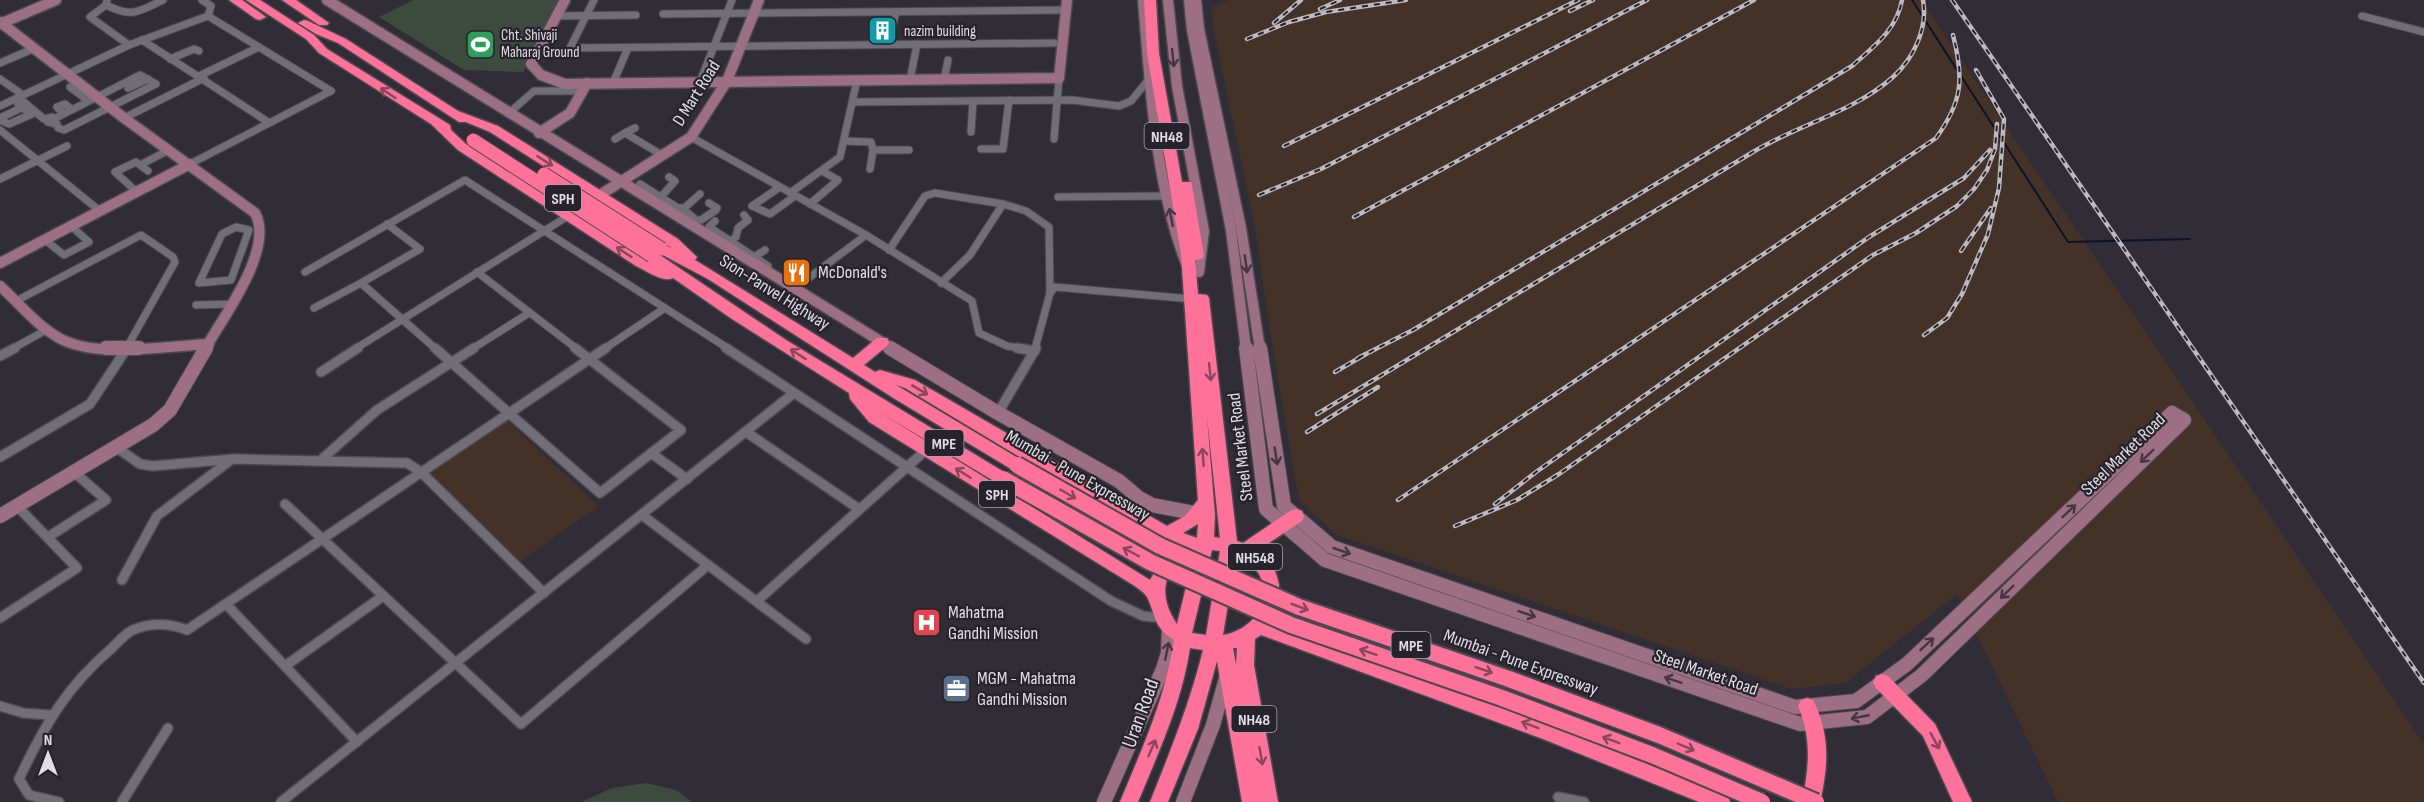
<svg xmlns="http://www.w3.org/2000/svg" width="2424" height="802" font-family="'Sofia Sans Condensed',sans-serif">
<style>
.industrial{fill:#443229}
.green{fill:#3d4b3e}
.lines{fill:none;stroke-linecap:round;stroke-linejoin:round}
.stream{stroke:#0a1327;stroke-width:2}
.street-far1-casing{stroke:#4c4950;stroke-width:9}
.street-casing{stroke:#4c4950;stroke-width:12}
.secondary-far1-casing{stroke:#4c4950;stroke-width:13}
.secondary-casing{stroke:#4c4950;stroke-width:16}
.highway-casing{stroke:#4c4950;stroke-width:3}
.street-far1{stroke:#726e78;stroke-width:7}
.street{stroke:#726e78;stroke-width:9}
.secondary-far1{stroke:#9c6f82;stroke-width:10}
.secondary{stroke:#9c6f82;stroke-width:14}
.highway{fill:#fe7299;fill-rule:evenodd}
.rail-casing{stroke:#bcb9c0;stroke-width:4.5}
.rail{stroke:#27232c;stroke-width:2;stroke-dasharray:6;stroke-linecap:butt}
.highway-bridge-far1-casing{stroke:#4c4950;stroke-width:15;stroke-linecap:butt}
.highway-bridge-casing{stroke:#4c4950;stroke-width:20;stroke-linecap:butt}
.highway-bridge-far1{stroke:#fe7299;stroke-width:13}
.highway-bridge{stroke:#fe7299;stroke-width:16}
.oneway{stroke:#443642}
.oneway2{stroke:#88475d}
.labels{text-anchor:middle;stroke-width:4.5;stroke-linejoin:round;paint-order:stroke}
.far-poi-label{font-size:15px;fill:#e0dde3;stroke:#27232c;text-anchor:start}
.shield{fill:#27232c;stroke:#a8a5ac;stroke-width:1.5}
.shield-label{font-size:16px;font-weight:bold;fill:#e0dde3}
.street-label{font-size:18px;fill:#e0dde3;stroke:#27232c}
.poi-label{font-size:18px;fill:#e0dde3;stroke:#27232c;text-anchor:start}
.near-street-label{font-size:21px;fill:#e0dde3;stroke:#27232c}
</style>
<rect width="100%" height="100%" fill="#302d36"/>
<g class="industrial">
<path d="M1230,0H1921L2424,744V802H2058L1957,594L1845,683L1792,689L1337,535L1299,501L1273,350L1255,227L1214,31L1212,7Z"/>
<path d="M506,420L599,506L513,566L422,474Z"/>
</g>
<g class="green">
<path d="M413,0H561L523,72L464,70L379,17Z"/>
<path d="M646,783L676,790L692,802H582L612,788Z"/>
</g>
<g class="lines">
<path class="stream" d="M1912,0L2068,242L2190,239"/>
<defs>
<g id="street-far1">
<path d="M107,0L106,5C132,18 138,12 163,0"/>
<path d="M594,0L570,48L1054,43"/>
<path d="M106,5L90,17L129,45"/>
<path d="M663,14L1066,10"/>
<path d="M208,16L331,91"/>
<path d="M556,16L636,15"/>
<path d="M2362,16L2424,32"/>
<path d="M142,40L268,122"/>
<path d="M891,44L890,37L896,12"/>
<path d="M170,59L194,49L199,51"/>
<path d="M0,63L35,48"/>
<path d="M140,75L156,84L64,130L58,128L57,124L48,122Z"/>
<path d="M199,76L259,47"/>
<path d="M0,79L23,95"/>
<path d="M910,80L917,44"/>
<path d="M944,80L948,60"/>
<path d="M700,82L732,0"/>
<path d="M613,83L628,48"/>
<path d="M70,87L87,100"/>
<path d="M128,88L148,79"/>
<path d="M18,97L44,119L52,117"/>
<path d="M854,102L1072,100L1119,106L1131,101L1149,79"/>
<path d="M0,106L129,45L208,16L211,6L202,0"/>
<path d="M62,112L57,107L65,104L70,108"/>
<path d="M508,114L534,91H583"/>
<path d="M0,118L21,108L22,106L18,104"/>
<path d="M124,118L204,78"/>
<path d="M0,120L9,124L32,114L24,109"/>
<path d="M635,128L625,133L662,155"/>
<path d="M0,130L100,211"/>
<path d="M971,132L973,101"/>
<path d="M691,137L866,235L972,301L979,333L1007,346L1026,349"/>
<path d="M615,139L625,133"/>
<path d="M1054,139L1059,78"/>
<path d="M844,141L871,142L873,150H909"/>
<path d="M981,149H1003L1009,100"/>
<path d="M190,164L331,91"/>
<path d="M140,165L169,150"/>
<path d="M870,169L873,150"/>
<path d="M0,179L67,146"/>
<path d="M640,184L678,208H682L696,220H701L716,210L717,208L709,203"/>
<path d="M780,187L752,206L770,214L795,196"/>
<path d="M137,192L115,172L136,162L148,171"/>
<path d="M790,193L840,157L857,80"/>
<path d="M1058,197L1167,196"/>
<path d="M660,198L675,181L669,177"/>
<path d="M810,204L838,180L822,171"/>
<path d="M681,211L700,194"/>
<path d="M715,221L709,227L768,266"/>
<path d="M387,224L420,249L361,283L436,349"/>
<path d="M236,227L249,230L231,280L199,283L222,234Z"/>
<path d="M45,240L64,255L89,242L71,226"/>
<path d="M729,242L736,237L738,228L748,220L744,215"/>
<path d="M889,250L925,196L935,193L1003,204"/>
<path d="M751,259L765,250"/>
<path d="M305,272L465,180L729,349"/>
<path d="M477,272L577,349"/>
<path d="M941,283L970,255L1003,204L1026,211L1049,227L1050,293"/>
<path d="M794,289L866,235"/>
<path d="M16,301L141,235L173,257L175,262L126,349"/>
<path d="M196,305L232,304"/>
<path d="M314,308L361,283"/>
<path d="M12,349L48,329"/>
<path d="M355,349L568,216"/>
<path d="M472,349L529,313"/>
<path d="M604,349L665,308"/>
<path d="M1035,349L1050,293L1055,287L1192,299"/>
</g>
<g id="street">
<path d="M435,348L600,493L681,430L575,348"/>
<path d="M726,348L1111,601L1143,616L1163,618"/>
<path d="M1017,348L1035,351"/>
<path d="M0,356L15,348"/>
<path d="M321,372L358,348"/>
<path d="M998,413L1036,348"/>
<path d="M746,432L859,509"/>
<path d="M116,447L140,464L153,466L233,459L407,463L421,472L544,593"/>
<path d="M651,453L687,479"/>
<path d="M0,457L90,404L127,348"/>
<path d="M321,460L377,410L474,348"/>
<path d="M285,504L521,724L708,565"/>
<path d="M642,515L806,639"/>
<path d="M48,537L106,500L74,472"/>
<path d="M122,580L157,516L232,459"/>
<path d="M757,601L926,450"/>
<path d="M226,604L357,742"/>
<path d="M0,618L77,568L17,506"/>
<path d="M285,666L383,596"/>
<path d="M0,706L23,713L51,715"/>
<path d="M1558,797L1584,802"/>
<path d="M59,802L29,795L19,779C44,726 67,686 112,648C118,642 126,633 133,630C152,622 169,623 187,630L606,348"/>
<path d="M122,802L168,728"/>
<path d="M281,802L794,393"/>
</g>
<g id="secondary-far1">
<path d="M327,0L893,349"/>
<path d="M565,0L531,64L541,75L565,84L1059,78L1067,0"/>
<path d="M1143,0C1150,86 1155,183 1186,263"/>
<path d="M1168,0L1177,86L1204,231L1199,272"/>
<path d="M1189,0L1192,30L1231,230L1246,349"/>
<path d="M1196,0L1199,29L1241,228L1260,349"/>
<path d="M0,22L124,118L255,213C275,249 223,317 205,349"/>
<path d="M0,24L56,0"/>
<path d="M539,133L570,113L587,83"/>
<path d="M592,200L691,137L727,81L759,0"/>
<path d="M0,263L190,164"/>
<path d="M0,286C19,303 36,325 59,338C96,359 167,346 209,344"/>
</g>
<g id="secondary">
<path d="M106,348H139"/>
<path d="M890,348L998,413L1119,481L1139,498L1152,505L1199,514"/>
<path d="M1246,348L1266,509L1325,560L1800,724L1867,717L1922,675L2184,420L2172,413L1907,664L1856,701L1795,707L1332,547L1284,506L1260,348"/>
<path d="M0,516L153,425L170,410L206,348"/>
<path d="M1104,802L1163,669L1168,653L1169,625"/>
<path d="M1183,802L1213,725L1227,675"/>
</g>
<g id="highway">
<path d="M229,0H242L266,17L260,20L256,19Z"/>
<path d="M246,0H260L314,35L327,49L450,125L451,130L466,144L646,260L651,262L645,256L647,253H657L786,340L1009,475L1011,479L1009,483L1003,485L997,483L876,410L1150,580L1163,557L1180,545L1161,539L1103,507L905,388L896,385L1023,461L1025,465L1023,469H1011L895,399L708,279L657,252L655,249L657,246L662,244L672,248L490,132L466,122H459L338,43L316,34L298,23L304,20L308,21L346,39L458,111L498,126L678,239L697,257L695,260L853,358L877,338H887L889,342L887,346L864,365L875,372L880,370L915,380L1167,526L1185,516L1198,500L1181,254L1147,53L1144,0H1156L1159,53L1182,182H1191L1192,185L1204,256L1202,259L1195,260L1198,294L1207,295L1209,298L1237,541L1243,543L1290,511L1296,509L1302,511L1304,516L1302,521L1257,551C1282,566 1286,601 1270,624L1549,725L1728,796L1730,802H1699L1543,739L1261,635L1255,639L1254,665L1278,802H1242L1217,661L1198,729L1168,802H1150C1170,752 1190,703 1203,650L1190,648C1182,702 1159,751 1138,802H1120C1143,746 1165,700 1174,640C1154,628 1156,617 1148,599C1146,593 1136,587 1130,583L869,422L850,399L849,393L732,319L673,278C663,283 647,271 636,266L458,150L431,124L319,53L306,39ZM1207,417L1220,538L1214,537L1215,515ZM1198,524L1197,538L1183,533ZM1212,550L1220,551L1206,635L1192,633ZM1194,554L1177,624C1158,597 1161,567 1194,554ZM1236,555C1241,558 1248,561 1252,565C1279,593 1257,629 1223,635ZM1233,648H1237L1236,665L1246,721Z"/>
<path d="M282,0H296L329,23L327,25H319Z"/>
<path d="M1882,674L1888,676L1935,724L1972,802H1953L1923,736L1876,688L1873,682L1876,676Z"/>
<path d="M1807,698L1813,700L1816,706C1830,739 1828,767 1820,802H1802C1809,767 1812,739 1798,706L1801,700Z"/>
</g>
</defs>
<use href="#street-far1" class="street-far1-casing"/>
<use href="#street" class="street-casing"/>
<use href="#secondary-far1" class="secondary-far1-casing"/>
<use href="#secondary" class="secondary-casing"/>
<use href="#highway" class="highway-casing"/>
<use href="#street-far1" class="street-far1"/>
<use href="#street" class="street"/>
<use href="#secondary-far1" class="secondary-far1"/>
<use href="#secondary" class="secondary"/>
<use href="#highway" class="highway"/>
<defs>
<g id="rail">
<path d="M1952,0L2424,683"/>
<path d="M1320,9L1340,0"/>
<path d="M1570,11L1593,0"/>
<path d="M1274,23L1301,0"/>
<path d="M1247,39L1289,22L1326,12L1406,0"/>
<path d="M1284,146L1578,0"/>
<path d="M1259,195L1321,169L1647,0"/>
<path d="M1354,217L1754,0"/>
<path d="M1961,251L1991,208"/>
<path d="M1924,335L1947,318L1962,294L1988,234L1999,188L2004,119L1976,70"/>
<path d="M1358,358L1413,330L1852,66C1873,47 1897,30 1902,0"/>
<path d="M1335,372L1366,354"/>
<path d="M1317,414C1462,327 1608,239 1753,152C1797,125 1854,112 1893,77C1914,58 1928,28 1923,0"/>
<path d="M1307,432L1378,387"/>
<path d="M1398,500L1936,138C1963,101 1964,78 1953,35"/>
<path d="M1495,504L1536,472L1869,237L1964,178L1990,150"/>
<path d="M1455,526L1517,500L1559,474L1873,255L1916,233L1957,206L1974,189L1987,170L1995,149L1997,124"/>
</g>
</defs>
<use href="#rail" class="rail-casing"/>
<use href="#rail" class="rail"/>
<defs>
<g id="highway-bridge-far1">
<path d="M473,140L652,256"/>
<path d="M544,174L662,249"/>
</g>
<g id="highway-bridge">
<path d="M1017,465L1160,546L1299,607L1509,679L1659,735L1816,802"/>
<path d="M1003,479L1150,562L1291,625L1502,698L1652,755L1762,802"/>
</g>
</defs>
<use href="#highway-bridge-far1" class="highway-bridge-far1-casing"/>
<use href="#highway-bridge" class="highway-bridge-casing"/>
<use href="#highway-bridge-far1" class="highway-bridge-far1"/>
<use href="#highway-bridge" class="highway-bridge"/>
</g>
<defs><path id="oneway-shaft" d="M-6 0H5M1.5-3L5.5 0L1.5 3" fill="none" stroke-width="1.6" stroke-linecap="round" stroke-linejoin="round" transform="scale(1.5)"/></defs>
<g class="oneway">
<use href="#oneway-shaft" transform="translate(1173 58) rotate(84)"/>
<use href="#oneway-shaft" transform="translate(1171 217) rotate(-101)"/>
<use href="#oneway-shaft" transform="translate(1246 264) rotate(82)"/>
<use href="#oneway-shaft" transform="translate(1276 456) rotate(81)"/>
<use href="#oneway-shaft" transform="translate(2147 456) rotate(136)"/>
<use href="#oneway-shaft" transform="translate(2069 511) rotate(-43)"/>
<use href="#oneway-shaft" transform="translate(1342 551) rotate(19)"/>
<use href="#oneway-shaft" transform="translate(2007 592) rotate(136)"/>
<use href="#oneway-shaft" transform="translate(1527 614) rotate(19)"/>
<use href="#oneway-shaft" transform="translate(1927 644) rotate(-43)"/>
<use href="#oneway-shaft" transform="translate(1167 651) rotate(-78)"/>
<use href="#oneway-shaft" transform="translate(1673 680) rotate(-161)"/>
<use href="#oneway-shaft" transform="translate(1860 717) rotate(169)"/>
</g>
<g class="oneway2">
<use href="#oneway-shaft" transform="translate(388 93) rotate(-147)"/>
<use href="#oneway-shaft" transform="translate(545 161) rotate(32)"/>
<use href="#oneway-shaft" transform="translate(624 252) rotate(-147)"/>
<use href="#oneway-shaft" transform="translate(798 354) rotate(-147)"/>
<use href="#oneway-shaft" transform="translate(1210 372) rotate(84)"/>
<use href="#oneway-shaft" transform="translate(920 390) rotate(31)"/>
<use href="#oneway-shaft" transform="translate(1203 457) rotate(-94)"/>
<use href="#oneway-shaft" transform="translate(963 473) rotate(-148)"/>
<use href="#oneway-shaft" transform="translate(1068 494) rotate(30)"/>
<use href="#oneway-shaft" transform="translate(1131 552) rotate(-152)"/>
<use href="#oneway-shaft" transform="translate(1300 607) rotate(21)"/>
<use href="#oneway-shaft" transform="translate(1368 652) rotate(-161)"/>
<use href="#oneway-shaft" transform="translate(1484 670) rotate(19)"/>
<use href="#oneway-shaft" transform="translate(1530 725) rotate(-159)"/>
<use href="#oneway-shaft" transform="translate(1611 740) rotate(-159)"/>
<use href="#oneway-shaft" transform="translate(1935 741) rotate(61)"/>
<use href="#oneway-shaft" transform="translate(1686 747) rotate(23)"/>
<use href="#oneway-shaft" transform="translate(1152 748) rotate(-67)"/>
<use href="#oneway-shaft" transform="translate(1261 756) rotate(80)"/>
</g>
<defs>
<symbol id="building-square" viewBox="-11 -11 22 22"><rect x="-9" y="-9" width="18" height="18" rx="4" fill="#0f9aa8" stroke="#27232c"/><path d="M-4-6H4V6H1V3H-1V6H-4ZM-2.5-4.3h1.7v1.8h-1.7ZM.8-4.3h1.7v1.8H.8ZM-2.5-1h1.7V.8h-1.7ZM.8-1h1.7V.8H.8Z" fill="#fff"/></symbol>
<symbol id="stadium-square" viewBox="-11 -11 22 22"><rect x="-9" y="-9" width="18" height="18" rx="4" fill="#2e9e5b" stroke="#27232c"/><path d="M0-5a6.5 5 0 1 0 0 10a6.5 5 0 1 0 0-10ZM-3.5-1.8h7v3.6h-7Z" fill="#fff"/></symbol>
<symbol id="restaurant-square" viewBox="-11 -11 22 22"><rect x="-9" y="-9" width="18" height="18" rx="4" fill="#e8710a" stroke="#27232c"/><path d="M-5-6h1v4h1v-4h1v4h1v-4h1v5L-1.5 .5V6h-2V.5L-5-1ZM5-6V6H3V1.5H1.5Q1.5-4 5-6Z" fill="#fff"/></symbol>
<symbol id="hospital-square" viewBox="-11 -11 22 22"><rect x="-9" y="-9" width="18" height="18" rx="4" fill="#e0444e" stroke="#27232c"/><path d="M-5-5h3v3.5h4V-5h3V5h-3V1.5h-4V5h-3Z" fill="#fff"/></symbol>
<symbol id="office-square" viewBox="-11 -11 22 22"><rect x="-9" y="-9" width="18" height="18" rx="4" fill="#5c6f8a" stroke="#27232c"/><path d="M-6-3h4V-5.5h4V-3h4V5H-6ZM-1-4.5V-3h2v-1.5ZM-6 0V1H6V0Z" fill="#fff"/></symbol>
</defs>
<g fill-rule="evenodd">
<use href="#building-square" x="866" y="14" width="33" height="33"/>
<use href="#stadium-square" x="464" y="28" width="33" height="33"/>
<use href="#restaurant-square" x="780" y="256" width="33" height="33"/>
<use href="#hospital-square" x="910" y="606" width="33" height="33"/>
<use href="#office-square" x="940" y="672" width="33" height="33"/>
</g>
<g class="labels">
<g class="far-poi-label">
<text x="904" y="36">nazim building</text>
<text x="501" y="40">Cht. Shivaji<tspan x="501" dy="17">Maharaj Ground</tspan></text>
</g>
<g class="shield">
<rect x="1144.5" y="123" width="45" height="26" rx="4.5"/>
<rect x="545" y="185" width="36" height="26" rx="4.5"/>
<rect x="924.5" y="430" width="39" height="26" rx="4.5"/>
<rect x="979" y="481" width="36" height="26" rx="4.5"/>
<rect x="1228" y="544" width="54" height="26" rx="4.5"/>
<rect x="1391.5" y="632" width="39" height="26" rx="4.5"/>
<rect x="1231.5" y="706" width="45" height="26" rx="4.5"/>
</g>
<g class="shield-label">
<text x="1167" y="142">NH48</text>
<text x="563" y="204">SPH</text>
<text x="944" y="449">MPE</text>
<text x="997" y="500">SPH</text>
<text x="1255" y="563">NH548</text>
<text x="1411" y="651">MPE</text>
<text x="1254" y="725">NH48</text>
</g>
<g class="street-label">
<text transform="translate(696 93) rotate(-58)" y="6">D Mart Road</text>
<text transform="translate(775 292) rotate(32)" y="6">Sion-Panvel Highway</text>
<text transform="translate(1240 447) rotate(-97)" y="6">Steel Market Road</text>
<text transform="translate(2123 454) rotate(-44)" y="6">Steel Market Road</text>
<text transform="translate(1078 475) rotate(30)" y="6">Mumbai - Pune Expressway</text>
<text transform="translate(1521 662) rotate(20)" y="6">Mumbai - Pune Expressway</text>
<text transform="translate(1706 672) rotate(19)" y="6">Steel Market Road</text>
</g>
<g class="poi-label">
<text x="818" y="278">McDonald's</text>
<text x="948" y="618">Mahatma<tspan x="948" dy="21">Gandhi Mission</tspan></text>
<text x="977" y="684">MGM - Mahatma<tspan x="977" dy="21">Gandhi Mission</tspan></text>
</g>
<g class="near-street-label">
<text transform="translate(1140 713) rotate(-70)" y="7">Uran Road</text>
</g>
</g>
<g transform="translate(48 754)" stroke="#27232c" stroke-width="4.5" paint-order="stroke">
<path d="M0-4.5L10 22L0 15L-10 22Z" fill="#e0dde3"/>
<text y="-9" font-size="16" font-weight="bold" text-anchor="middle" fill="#e0dde3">N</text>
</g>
</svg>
